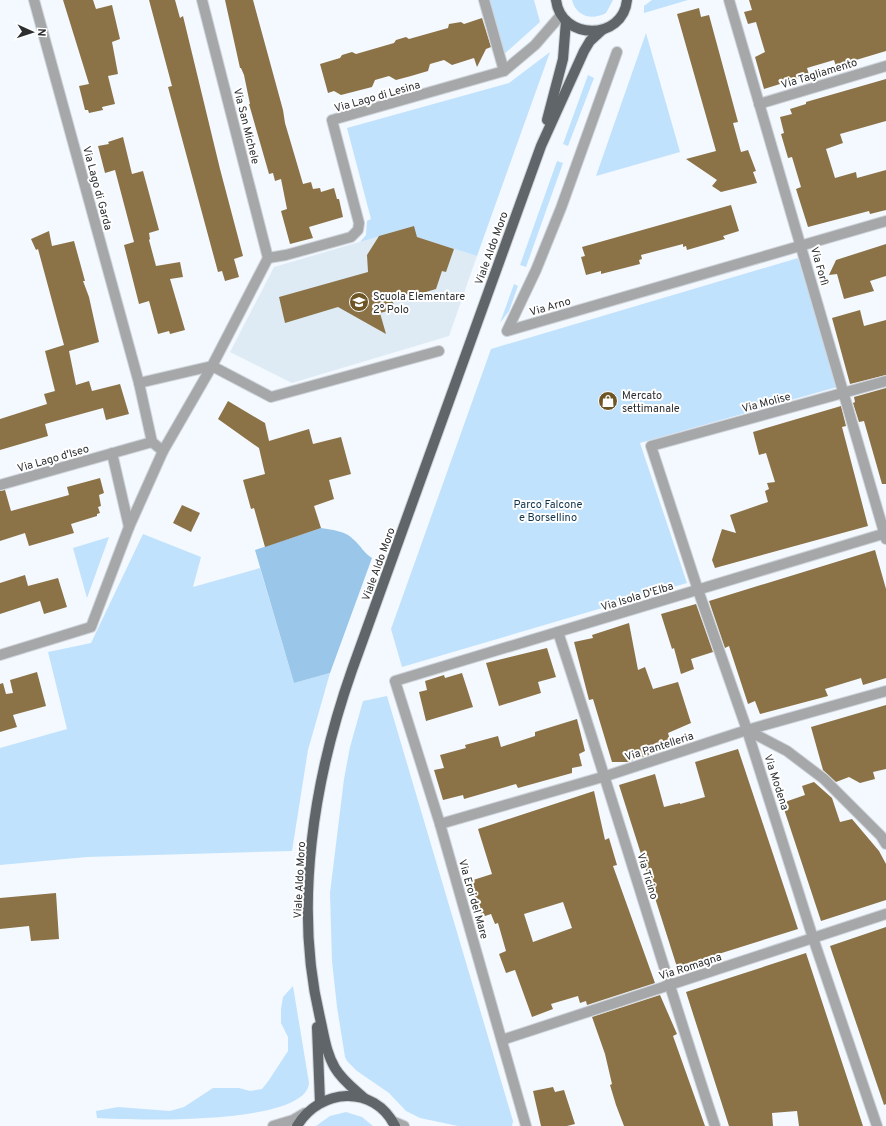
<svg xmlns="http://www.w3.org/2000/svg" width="886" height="1126" font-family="Overpass,sans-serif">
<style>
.built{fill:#deebf5}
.green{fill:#c1e2fd}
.forest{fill:#99c6e9}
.building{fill:#8c7347;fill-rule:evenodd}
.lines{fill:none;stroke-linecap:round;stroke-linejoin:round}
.minor-casing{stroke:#cfd4da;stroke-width:12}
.major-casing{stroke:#cfd4da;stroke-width:12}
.minor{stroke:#a5a7a9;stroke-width:10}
.major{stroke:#606569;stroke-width:10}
.labels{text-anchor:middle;stroke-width:4;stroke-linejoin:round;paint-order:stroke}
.street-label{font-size:11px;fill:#2c2e30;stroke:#fff}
.poi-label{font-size:11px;fill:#2c2e30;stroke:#fff;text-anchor:start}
.park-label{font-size:11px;fill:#10344c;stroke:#fff}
</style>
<rect width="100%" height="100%" fill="#f3f9ff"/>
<path class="built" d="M414,226L455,249L477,256L449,336L292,383L230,352L274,267Z"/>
<g class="green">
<path d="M487,0H534L540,22L502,56Z"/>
<path d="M572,0H613L606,13C591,21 576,16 572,0Z"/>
<path d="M652,0H688L644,13V6Z"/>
<path d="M646,33L680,152L596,176Z"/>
<path d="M550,52L477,256L417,237L414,226L360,242L366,235L367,221L371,219L347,128L509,83Z"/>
<path d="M588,75L594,78L568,146L563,144Z"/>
<path d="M557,161L563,163L526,267L520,265Z"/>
<path d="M798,258L837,387L640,443L687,583L402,667L391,629L491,349Z"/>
<path d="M514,284L518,286L509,311L500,323Z"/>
<path d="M143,534L201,557L193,587L260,568L294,683L330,673L308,750L292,851L87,857L0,865V748L67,729L48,652L91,643Z"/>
<path d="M109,537L87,598L73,548Z"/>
<path d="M387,696L513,1121L512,1126H458L420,1118L406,1111L389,1093L357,1071L347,1061L345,1057L337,1007L332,961L330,893L344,779L350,747L363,701Z"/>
<path d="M293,986L309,1083C306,1126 132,1120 97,1118L96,1111L118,1107L170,1111L184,1107L213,1088H239L250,1091L262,1089L269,1080L288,1051V1037L281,1023V1009L283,997Z"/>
<path d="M346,1112L362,1117L373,1126H316L330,1116Z"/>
</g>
<path class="forest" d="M321,528C333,530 346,531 354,540C361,546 364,553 372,558L330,673L294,683L255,550Z"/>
<g class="building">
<path d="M63,0H93L96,9L112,5L120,39L112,42L118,74L108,76L115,104L102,107L103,110L89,113L88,110H85L79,86L89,84Z"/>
<path d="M149,0H175L180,18L183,16L220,169L243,256L234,259L239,277L225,281L222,271L218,272L168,87L172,86Z"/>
<path d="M225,0H253L283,110L285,123L303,184L311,182L313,189L320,188L321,192L334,188L337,199H339L343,217L309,227L313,238L290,244L281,211L287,209L281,179L275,181L273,173L269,174L249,104H250L244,75L241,68H240Z"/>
<path d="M749,0H886V51L836,66L834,60L807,68L809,75L764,89L755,57L765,52L756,22L748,24L744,12L752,10Z"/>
<path d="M699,8L701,17L709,15L738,122L733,123L741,152L748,150L756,171L753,172L757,183L721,192L712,186L717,180L686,159L716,151L677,14Z"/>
<path d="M482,18L491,47L486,49L477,67L474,58L452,65L444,60L430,64L428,71L411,76L396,80L389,76L375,80L372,87L341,95L334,91L328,93L320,64L340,58L342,55L352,52L356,54L394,43L396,40L406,37L409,39L448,28L449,24L461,22L464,24Z"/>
<path d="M886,79V121L840,134L843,143L826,149L835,178L856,172L857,178L886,170V210L870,214L869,211L808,227L796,189L801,187L792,157L788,158L781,134L784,133L780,117L792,114L790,109L806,104V102Z"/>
<path d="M123,137L132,174L143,171L159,230L149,233L150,239L149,240L156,266L180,262L183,277L170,279L185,330L170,334L169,331L158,334L149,301L139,304L124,245L134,242L115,170L105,173L98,146L109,144L108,142Z"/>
<path d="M731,205L739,231L723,236L725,239L687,250L686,246L683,247V244L641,255L642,259L639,260L640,264L601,274V271L586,275L581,257L585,256L582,247Z"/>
<path d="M414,226L417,237L454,249L446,272L442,271L436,289L419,294L418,291L392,299L395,309L380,313L386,334L338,307L285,323L279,297L368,272L367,255L379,236Z"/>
<path d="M49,231L52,246L74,241L85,281H83L89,297L99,342L69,351L76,385L89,381L92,391L120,384L129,414L106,420L103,408L45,424L48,436L0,450V419L47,404L44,394L55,391L45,351L64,345L38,249L36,250L31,239Z"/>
<path d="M886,244V276L870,281L874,291L844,299L837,274L829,275L836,260Z"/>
<path d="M860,310L864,326L886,320V375L850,384L832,318Z"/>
<path d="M886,388V484H882L864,421L859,422L853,403L855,402L854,397Z"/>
<path d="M228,401L265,423L269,441L309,429L313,444L341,437L351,474L329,480L334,499L314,506L321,528L265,547L254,508L251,509L243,480L265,474L259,448L218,419Z"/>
<path d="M841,406L846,426L842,427L868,526L715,568L712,560L722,529L736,533L730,515L768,502L765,491L769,489L767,483L775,482L766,453L759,455L753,432Z"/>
<path d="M100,478L104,493L99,495L101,506L98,507L100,513L97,514V516L71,524L74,533L29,546L25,533L0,541V491L5,490L11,511L69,495L67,487Z"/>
<path d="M182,505L200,513L191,532L173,523Z"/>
<path d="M875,550L886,589V678L863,685L861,678L825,689L828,696L760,714L755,701L748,704L729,646L725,648L709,601Z"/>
<path d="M25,575L28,586L58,578L67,607L44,614L40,601L0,614V583Z"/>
<path d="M696,604L713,652L691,659L694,669L681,674L674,648L672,649L661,614Z"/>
<path d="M629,623L638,670L645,667L653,689L678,682L691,723L668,733L671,743L648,751L649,755L627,762H612L593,699L589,700L574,642L593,638L592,635Z"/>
<path d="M547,648L556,677L538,682L541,693L499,706L486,663Z"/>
<path d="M37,672L46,706L13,715L17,727L0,732V684L3,683L6,694L13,693L10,680Z"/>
<path d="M462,673L473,707L426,721L419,692L427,690L425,681L444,675L445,678Z"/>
<path d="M886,705V769L873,772L875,779L860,783L849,777L836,782L823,770L811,727Z"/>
<path d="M577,719L585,751L579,754L582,766L572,768V773L518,788L516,784L464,799L463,795L443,800L434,770L444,768L440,755L466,748L465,745L498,736L501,747L535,736V732Z"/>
<path d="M738,749L798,929L677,967L619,785L655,774L664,807L680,803V804L705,797L695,762Z"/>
<path d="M814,782L832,798L840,822L852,819L879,851L886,864V900L821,921L782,803L805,795L802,786Z"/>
<path d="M594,791L605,840L609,838L617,865L613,866L655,983L587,1005L586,1001L580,1003L578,996L551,1004L553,1009L532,1017L515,970L506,973L499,954L506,951L498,923L495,924L491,914L482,917L470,881L492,874L478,829ZM563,902L572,928L533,942L524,914Z"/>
<path d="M56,893L59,939L31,941L29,926L0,929V898Z"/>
<path d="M886,927V1104L884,1105L830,946Z"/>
<path d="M806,953L863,1126H799L797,1111L772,1113L773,1126H729L686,992Z"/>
<path d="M660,995L677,1034L673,1036L705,1126H624L616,1105L610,1085L612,1084L605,1054L592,1017Z"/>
<path d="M553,1087L555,1092L564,1090L575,1124L567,1126H541L533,1091Z"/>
</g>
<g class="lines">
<defs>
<g id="minor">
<path d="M34,0L139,383L152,442L163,451"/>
<path d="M202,0L268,258"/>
<path d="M484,0L504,71"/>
<path d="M729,0L886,539"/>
<path d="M617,52L561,208L536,270L507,331L886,221"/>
<path d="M759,104L886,66"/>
<path d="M268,258L286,255L351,237L358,230L359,223L332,120L504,71L535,45L561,15"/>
<path d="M212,366L271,397L439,351"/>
<path d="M139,383L212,366"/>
<path d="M112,453L129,527"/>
<path d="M0,485L152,442"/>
<path d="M558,632C612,796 661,962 715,1126"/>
<path d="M0,655L91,627L129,527L163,451L212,366L268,258"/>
<path d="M747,730L787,751L824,779L881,836L886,844"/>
<path d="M440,824L606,776L747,730L886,691"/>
<path d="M502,1040L886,914"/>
<path d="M392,1121L404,1126"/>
<path d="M273,1126L293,1120L305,1113"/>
<path d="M526,1126L440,824L395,681L886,533"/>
<path d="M877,1126L813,938L747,730L698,590L651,446L886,381"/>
</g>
<g id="major">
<path d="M556,0C561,41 623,41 627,0"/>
<path d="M547,120L563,59L566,21"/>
<path d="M317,1027L320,1102"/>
<path d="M364,1098C354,1089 342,1080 335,1068C326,1053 324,1035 320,1018C293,905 314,778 352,670L541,146L584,51L590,41L602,30"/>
<path d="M297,1126C320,1088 374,1084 395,1126"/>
</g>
</defs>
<use href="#minor" class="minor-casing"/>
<use href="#major" class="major-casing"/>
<use href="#minor" class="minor"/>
<use href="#major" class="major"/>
</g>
<defs>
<symbol id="school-disc" viewBox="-11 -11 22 22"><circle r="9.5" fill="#6e5526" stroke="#fff"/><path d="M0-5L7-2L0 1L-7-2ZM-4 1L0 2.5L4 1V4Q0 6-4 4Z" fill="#fff"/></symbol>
<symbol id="shop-disc" viewBox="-11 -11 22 22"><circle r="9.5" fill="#6e5526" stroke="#fff"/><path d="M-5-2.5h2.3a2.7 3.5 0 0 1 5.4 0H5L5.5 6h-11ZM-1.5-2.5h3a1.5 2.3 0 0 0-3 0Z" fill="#fff"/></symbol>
</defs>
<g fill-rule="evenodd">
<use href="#school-disc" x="348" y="291" width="22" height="22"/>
<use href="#shop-disc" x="597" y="390" width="22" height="22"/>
</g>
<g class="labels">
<g class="street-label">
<text transform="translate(819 73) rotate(-17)" y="4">Via Tagliamento</text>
<text transform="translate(377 96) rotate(-16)" y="4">Via Lago di Lesina</text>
<text transform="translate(247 126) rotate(76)" y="4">Via San Michele</text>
<text transform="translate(98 188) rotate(75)" y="4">Via Lago di Garda</text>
<text transform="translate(491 248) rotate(-70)" y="4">Viale Aldo Moro</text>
<text transform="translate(820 266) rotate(74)" y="4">Via Forlì</text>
<text transform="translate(550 306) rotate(-16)" y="4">Via Arno</text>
<text transform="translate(766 402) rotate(-15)" y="4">Via Molise</text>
<text transform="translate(53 458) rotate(-16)" y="4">Via Lago d'Iseo</text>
<text transform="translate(378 564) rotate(-70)" y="4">Viale Aldo Moro</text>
<text transform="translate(637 596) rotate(-17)" y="4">Via Isola D'Elba</text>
<text transform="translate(659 746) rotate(-18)" y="4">Via Pantelleria</text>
<text transform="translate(777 782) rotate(72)" y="4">Via Modena</text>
<text transform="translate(648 876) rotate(73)" y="4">Via Ticino</text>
<text transform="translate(299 880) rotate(-87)" y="4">Viale Aldo Moro</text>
<text transform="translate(474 899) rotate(74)" y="4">Via Eroi del Mare</text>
<text transform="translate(690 966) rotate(-18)" y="4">Via Romagna</text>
</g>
<g class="poi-label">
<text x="373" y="300">Scuola Elementare<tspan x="373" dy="13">2° Polo</tspan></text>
<text x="622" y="399">Mercato<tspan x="622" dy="13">settimanale</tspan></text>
</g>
<g class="park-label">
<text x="548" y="508">Parco Falcone<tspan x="548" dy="13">e Borsellino</tspan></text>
</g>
</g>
<g transform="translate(32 32) rotate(93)" stroke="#ffffff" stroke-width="3" paint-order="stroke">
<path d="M0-3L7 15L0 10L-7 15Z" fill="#2c2e30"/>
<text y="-6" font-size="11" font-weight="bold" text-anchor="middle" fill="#2c2e30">N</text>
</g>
</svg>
